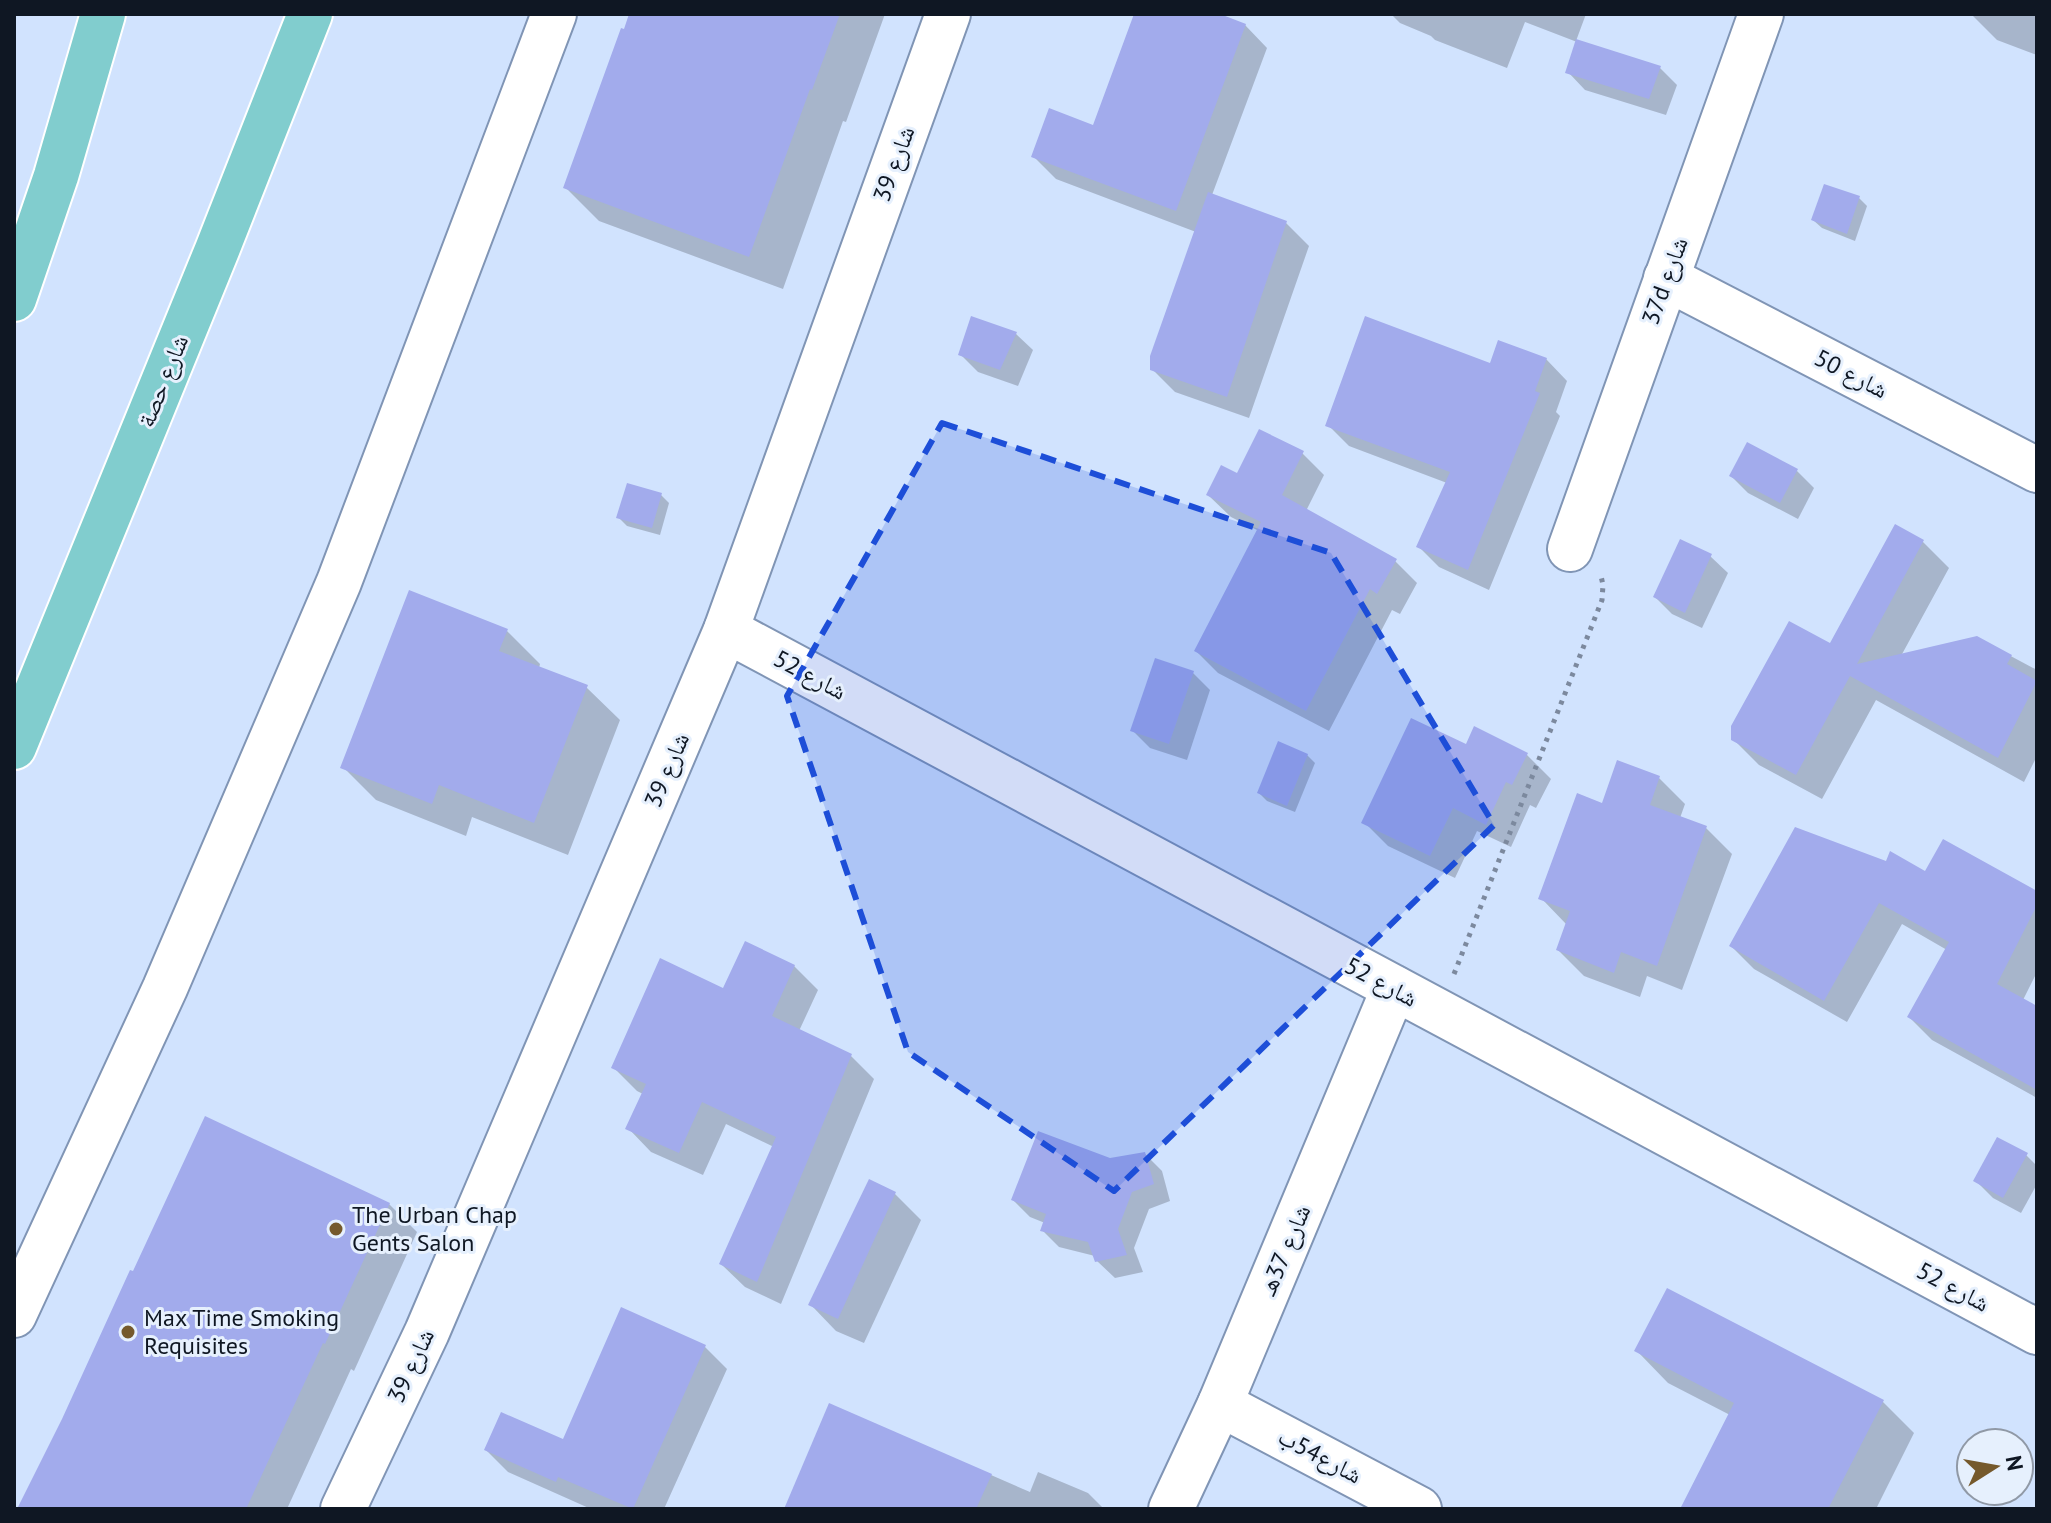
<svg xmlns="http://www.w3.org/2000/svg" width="2051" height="1523" font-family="'PT Sans','Noto Naskh Arabic',sans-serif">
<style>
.shadow{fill:#0003}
.building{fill:#a2abec}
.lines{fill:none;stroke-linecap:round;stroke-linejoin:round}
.minor-casing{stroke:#8095b5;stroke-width:48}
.primary-casing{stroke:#fff;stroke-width:48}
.path{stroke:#7c899e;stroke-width:5;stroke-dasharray:4 6;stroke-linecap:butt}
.minor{stroke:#fff;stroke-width:44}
.primary{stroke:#81cdce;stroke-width:44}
.marked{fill:#1d4ed8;fill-opacity:0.2;stroke:#1d4ed8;stroke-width:6;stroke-dasharray:16 10;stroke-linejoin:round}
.poi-dot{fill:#75592c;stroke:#e6f0fd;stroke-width:3}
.labels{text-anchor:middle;stroke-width:6;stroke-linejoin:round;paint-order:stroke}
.street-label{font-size:24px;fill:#0f1723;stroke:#e6f0fd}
.poi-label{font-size:24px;fill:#0f1723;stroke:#e6f0fd;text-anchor:start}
</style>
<rect width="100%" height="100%" fill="#d1e3fe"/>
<g class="shadow">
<path d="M631,14H885L846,122L843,121L783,289L599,221L565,187Z"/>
<path d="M1136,14H1214L1245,25L1267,48L1212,195L1286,223L1309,246L1249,418L1175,392L1152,369L1196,232L1056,179L1033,156L1094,127Z"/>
<path d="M1391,14H1586L1576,41L1659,67L1677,85L1666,115L1585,90L1568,72L1577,42L1525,22L1507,68L1435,40L1431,36L1400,23Z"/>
<path d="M1974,14H2037V55L1997,40L1973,16Z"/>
<path d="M1859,198L1867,206L1855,241L1822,228L1813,220Z"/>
<path d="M1015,333L1033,350L1018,386L978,372L961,355Z"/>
<path d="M1546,359L1567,381L1556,412L1560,416L1489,590L1439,567L1418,546L1447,483L1349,446L1328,425L1491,365Z"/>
<path d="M1302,453L1324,475L1306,511L1395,561L1417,583L1400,614L1392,610L1329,731L1218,673L1196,651L1259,531L1231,517L1208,495L1238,476Z"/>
<path d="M1797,471L1814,488L1798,519L1748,493L1731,476Z"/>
<path d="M661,495L669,503L660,535L627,526L619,518Z"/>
<path d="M1896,527L1923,542L1949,568L1901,656L1977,638L2037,670V756L2024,782L1876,700L1822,799L1759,765L1733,739L1831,646Z"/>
<path d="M1710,556L1728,573L1702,628L1672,614L1655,597Z"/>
<path d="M507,631L540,664L539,668L586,687L620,720L568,855L472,817L466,836L376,800L343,767Z"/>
<path d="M1193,673L1210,690L1187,760L1150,748L1132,730Z"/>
<path d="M1466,746L1527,755L1551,779L1536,808L1530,805L1511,847L1477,831L1455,878L1388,846L1364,822Z"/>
<path d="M1307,755L1315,763L1295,812L1267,801L1259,793Z"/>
<path d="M1659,778L1685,804L1680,818L1706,828L1732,854L1682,990L1647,976L1640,997L1584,976L1558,950L1567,925L1541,898L1603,805Z"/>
<path d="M1887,863L1926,873L2037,893V972L2023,1000L2037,1008V1098L1932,1040L1909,1017L1947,950L1902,924L1847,1022L1754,969L1731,946Z"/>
<path d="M794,966L818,990L799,1031L851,1056L874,1079L781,1304L745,1287L721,1264L774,1147L726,1124L703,1175L651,1152L628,1128L643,1094L637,1091L613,1067L724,991Z"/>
<path d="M1145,1154L1162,1171L1170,1201L1149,1209L1134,1248L1143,1272L1115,1278L1097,1261L1095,1256L1059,1247L1042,1230L1045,1223L1030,1217L1013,1200L1110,1161Z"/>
<path d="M2026,1155L2037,1166V1184L2021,1213L1993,1198L1976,1181Z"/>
<path d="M870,1182L895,1194L921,1220L864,1343L836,1331L811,1305Z"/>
<path d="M389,1204L417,1232L354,1371L351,1369L287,1509H20L134,1274Z"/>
<path d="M622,1309L705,1347L727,1369L664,1509H591L508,1472L486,1450L564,1441Z"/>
<path d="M1637,1351L1883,1402L1914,1433L1876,1509H1682L1730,1415L1668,1383Z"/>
<path d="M830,1405L1030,1492L1038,1472L1088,1493L1104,1509H786Z"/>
</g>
<g class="building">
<path d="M629,14H840L812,90L810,89L749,257L563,188L621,28L624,29Z"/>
<path d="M1134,14H1220L1246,24L1176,211L1031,157L1049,108L1093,125Z"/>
<path d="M1576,39L1661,66L1649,99L1565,73Z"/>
<path d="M1824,184L1860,196L1847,234L1811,220Z"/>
<path d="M1208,192L1287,221L1227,397L1150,370V356Z"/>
<path d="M971,316L1017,332L1000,370L958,355Z"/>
<path d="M1365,316L1490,363L1498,340L1547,358L1535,391L1540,393L1468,570L1416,547L1450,472L1325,426Z"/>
<path d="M1259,429L1304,451L1282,495L1397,559L1377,594L1370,589L1306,711L1194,651L1261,522L1206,495L1221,465L1237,473Z"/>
<path d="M1747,442L1798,469L1780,503L1729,476Z"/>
<path d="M627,483L662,493L652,528L616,518Z"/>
<path d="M1895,524L1924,540L1857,664L1977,636L2012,655L2007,664L2037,681L1998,758L1850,676L1796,775L1731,740V726L1789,621L1830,643Z"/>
<path d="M1680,539L1712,554L1685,613L1653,597Z"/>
<path d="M409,590L508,629L499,651L588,685L534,823L439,785L432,804L340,768Z"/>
<path d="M1155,658L1194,671L1169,744L1130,731Z"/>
<path d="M1411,718L1466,744L1474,726L1528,753L1512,785L1506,782L1486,825L1453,808L1430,856L1361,823Z"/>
<path d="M1278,741L1308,754L1287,806L1257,793Z"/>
<path d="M1617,760L1660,776L1650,805L1707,826L1657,966L1621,952L1614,973L1556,950L1570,911L1538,899L1577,793L1602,803Z"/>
<path d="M1795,827L1886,861L1890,851L1925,871L1943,839L2037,891V905L1997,984L2037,1006V1090L1907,1017L1949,942L1879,903L1824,1001L1729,946Z"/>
<path d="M745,941L795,965L772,1016L852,1054L757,1282L719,1264L776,1137L702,1102L679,1153L625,1129L646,1084L611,1068L660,958L723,988Z"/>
<path d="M205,1116L390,1203L325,1344L323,1343L246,1509H17L62,1419L130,1270L133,1271Z"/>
<path d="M1038,1131L1110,1158L1145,1152L1154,1184L1132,1192L1118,1229L1127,1255L1095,1262L1088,1242L1040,1231L1046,1214L1011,1200Z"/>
<path d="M1997,1137L2028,1153L2003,1198L1973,1181Z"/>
<path d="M869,1179L896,1192L838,1319L808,1305Z"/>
<path d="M1667,1288L1884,1400L1828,1509H1680L1734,1403L1634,1351Z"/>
<path d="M621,1307L706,1345L633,1509L558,1477L556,1482L484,1450L501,1412L563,1439Z"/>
<path d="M829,1403L992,1474L976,1509H784Z"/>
</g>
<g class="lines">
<defs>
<g id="minor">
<path d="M1666,278L2037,470"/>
<path d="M1570,549L1761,14"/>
<path d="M726,630L2037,1332"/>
<path d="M14,1315L165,988L339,582L554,14"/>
<path d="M1220,1404L1419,1509"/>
<path d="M343,1509L427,1332L726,630L948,14"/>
<path d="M1171,1509L1220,1404L1394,988"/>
</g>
<g id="primary">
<path d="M14,299L56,176L103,14"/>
<path d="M14,747L217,250L310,14"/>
</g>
</defs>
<use href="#minor" class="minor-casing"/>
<use href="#primary" class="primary-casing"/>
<path class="path" d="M1454,974L1602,600L1603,585L1601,576"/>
<use href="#minor" class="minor"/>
<use href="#primary" class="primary"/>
</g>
<path class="marked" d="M942,423L1331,553L1494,825L1114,1191L908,1052L787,696Z"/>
<g class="poi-dot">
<circle cx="336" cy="1229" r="8"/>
<circle cx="128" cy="1332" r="8"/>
</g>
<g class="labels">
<g class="street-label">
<text transform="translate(894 164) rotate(-70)" y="8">شارع 39</text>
<text transform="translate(1665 281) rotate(-70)" y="8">37d شارع</text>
<text transform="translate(1851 374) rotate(27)" y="8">شارع 50</text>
<text transform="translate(163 381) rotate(-68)" y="8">شارع حصة</text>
<text transform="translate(810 675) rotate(28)" y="8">شارع 52</text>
<text transform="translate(667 770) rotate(-67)" y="8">شارع 39</text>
<text transform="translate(1381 982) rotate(28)" y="8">شارع 52</text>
<text transform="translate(1285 1250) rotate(-67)" y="8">شارع 37هـ</text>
<text transform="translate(1953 1287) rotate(28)" y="8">شارع 52</text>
<text transform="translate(411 1366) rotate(-65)" y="8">شارع 39</text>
<text transform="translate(1320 1456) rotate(28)" y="8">شارع54ب</text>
</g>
<g class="poi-label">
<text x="352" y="1223">The Urban Chap<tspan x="352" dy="28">Gents Salon</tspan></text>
<text x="144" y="1326">Max Time Smoking<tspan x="144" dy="28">Requisites</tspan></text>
</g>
</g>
<rect width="2051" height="1523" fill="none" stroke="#0f1723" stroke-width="32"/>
<g transform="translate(1995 1467) rotate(79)"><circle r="38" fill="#e6f0fd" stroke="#9099a6" stroke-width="2"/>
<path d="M0-6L14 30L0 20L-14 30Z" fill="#75592c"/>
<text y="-12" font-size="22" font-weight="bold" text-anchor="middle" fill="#0f1723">N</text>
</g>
</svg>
